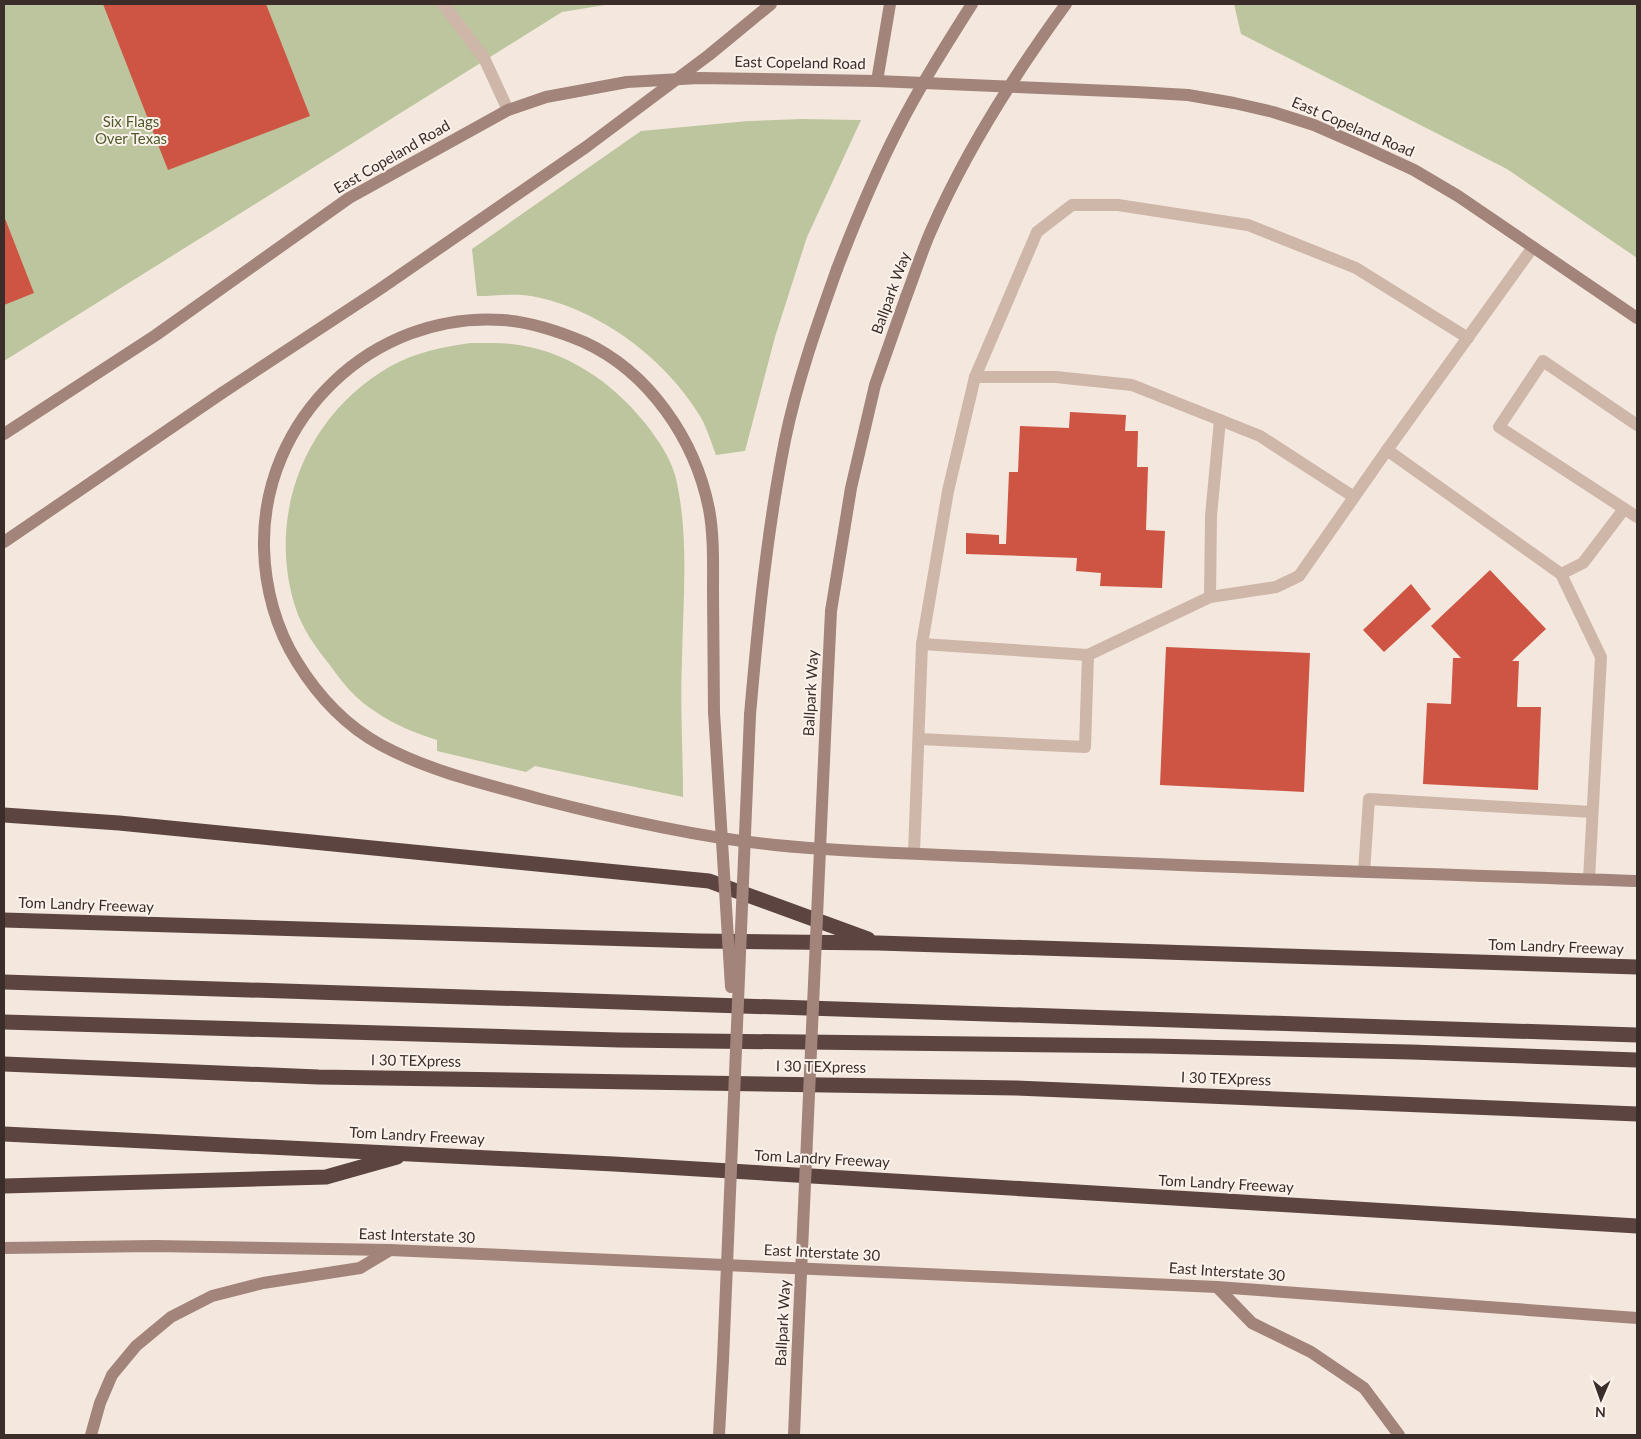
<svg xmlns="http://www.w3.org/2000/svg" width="1641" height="1439" font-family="Lato,sans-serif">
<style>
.green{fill:#bcc59d}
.building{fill:#ce5443}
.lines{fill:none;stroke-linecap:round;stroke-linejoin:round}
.lane{stroke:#ceb6a9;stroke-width:12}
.secondary{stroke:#a2847a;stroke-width:12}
.highway{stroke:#5c4540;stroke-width:15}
.secondary-bridge{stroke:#a2847a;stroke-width:12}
.labels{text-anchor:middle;stroke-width:4;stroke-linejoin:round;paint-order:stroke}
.street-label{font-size:15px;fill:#3b2d29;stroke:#fbf2ec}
.park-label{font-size:15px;fill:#4f5b2b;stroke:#fbf2ec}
</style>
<rect width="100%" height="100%" fill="#f4e8de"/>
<g class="green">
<path d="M4,4H611L562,12L4,361Z"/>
<path d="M1234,4H1637V258L1507,169L1241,34Z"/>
<path d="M801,119L861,120L807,237L775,337L745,451L716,455C711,442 707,428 700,416C665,358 598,308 531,296C514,293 494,296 477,296L472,249L641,131L748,121Z"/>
<path d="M471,343C484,343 499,343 512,344C566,350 612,382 645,423C659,441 673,461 677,483C689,540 683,602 682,660C680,706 683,751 683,797L535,766L526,772L437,751V740C415,733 395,725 376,712C356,700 342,682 329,664C316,648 302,628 296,609C265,515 306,414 391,366C416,352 443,347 471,343Z"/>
</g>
<g class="building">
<path d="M103,4H266L310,116L168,170Z"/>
<path d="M4,216L34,293L4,305Z"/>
<path d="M1070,412L1126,415L1125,431H1138L1137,467H1148L1146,530L1165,531L1162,588L1100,586L1101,573L1076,571L1077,558L966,554V533L999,535V544H1006L1009,472H1018L1020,426L1069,428Z"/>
<path d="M1490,570L1546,629L1512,661H1519L1517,707H1541L1538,790L1423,784L1427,703L1451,704L1453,658H1461L1431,626Z"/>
<path d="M1411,584L1431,609L1384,652L1363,630Z"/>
<path d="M1166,647L1310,653L1304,792L1160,785Z"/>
</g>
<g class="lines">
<g class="lane">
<path d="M443,4L484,58L508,110"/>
<path d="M975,377L1037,232L1072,205H1118L1248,225L1356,268L1468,338"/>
<path d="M1637,425L1543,361L1499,427L1637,517"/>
<path d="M1387,450L1561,574L1601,657L1589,879"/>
<path d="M1561,574L1583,563L1624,509"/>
<path d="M1210,597L1211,516L1220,420L1260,436L1354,497"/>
<path d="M922,644L948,491L975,377H1056L1132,385L1220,420"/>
<path d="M919,739L1085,747L1088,655"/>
<path d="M914,853L922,644L1088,655L1210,597L1276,587L1299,576L1387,450L1533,247"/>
<path d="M1364,872L1369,799L1592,812"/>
</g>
<g class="secondary">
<path d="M877,81L890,4"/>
<path d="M4,434L156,335L349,198L508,110L546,97L627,82L699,78L877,81L1136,92L1188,95L1234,103L1273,112L1314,125L1362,146L1414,170L1458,196L1637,318"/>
<path d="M4,542L222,393"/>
<path d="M714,712C714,672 713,632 713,592C713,564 714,536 709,509C695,439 649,372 584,342C558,331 531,322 503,320C372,311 261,419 264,548C265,588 276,629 297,662C318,696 346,726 381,745C431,772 486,784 540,799C617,819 696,837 775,845C854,853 935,854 1014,858C1222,868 1430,874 1637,881"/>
<path d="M750,715C758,622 767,531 785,440C797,382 817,325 837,269"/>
<path d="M826,716L831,611L851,488L875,385L906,297"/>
<path d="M4,1248L155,1246L390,1250L1217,1287L1637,1318"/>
<path d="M1217,1287L1252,1323L1311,1352L1364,1388L1399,1435"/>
<path d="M91,1435L100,1403L112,1375L136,1346L171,1317L212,1296L263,1283L360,1268L390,1250"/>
<path d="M719,1435L723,1360"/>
<path d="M794,1435L797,1362"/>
</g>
<g class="highway">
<path d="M4,815L119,823L709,881L868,939"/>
<path d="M4,920L699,941L878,943L1637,967"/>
<path d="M4,982L1637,1035"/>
<path d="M4,1022L619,1040L1152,1046L1411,1052L1637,1060"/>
<path d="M4,1064L318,1077L1016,1088L1637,1114"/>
<path d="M4,1134L614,1164L1637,1226"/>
<path d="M4,1186L326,1177L397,1157"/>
</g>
<g class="secondary-bridge">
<path d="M837,269C855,222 875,174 898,129C920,86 946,45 972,4"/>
<path d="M906,297C914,276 921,254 930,233C965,152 1014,75 1066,4"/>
<path d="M222,393L380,289L586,147L709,55L771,4"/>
<path d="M714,712L731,987"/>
<path d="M723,1360L750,715"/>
<path d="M797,1362L826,716"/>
</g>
</g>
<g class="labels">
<g class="street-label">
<text transform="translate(800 63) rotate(1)" y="5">East Copeland Road</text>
<text transform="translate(1353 127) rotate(23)" y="5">East Copeland Road</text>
<text transform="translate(392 157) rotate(-30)" y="5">East Copeland Road</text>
<text transform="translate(891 293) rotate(-70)" y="5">Ballpark Way</text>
<text transform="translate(811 693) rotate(-87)" y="5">Ballpark Way</text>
<text transform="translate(86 905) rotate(2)" y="5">Tom Landry Freeway</text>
<text transform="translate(1556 947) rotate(2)" y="5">Tom Landry Freeway</text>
<text transform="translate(416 1061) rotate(1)" y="5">I 30 TEXpress</text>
<text transform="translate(821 1067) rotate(1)" y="5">I 30 TEXpress</text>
<text transform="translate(1226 1079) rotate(2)" y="5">I 30 TEXpress</text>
<text transform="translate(417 1136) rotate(3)" y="5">Tom Landry Freeway</text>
<text transform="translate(822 1159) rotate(3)" y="5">Tom Landry Freeway</text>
<text transform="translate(1226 1184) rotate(3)" y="5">Tom Landry Freeway</text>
<text transform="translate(417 1236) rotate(2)" y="5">East Interstate 30</text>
<text transform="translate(822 1253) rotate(3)" y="5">East Interstate 30</text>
<text transform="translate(1227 1272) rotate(4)" y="5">East Interstate 30</text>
<text transform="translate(783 1323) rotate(-87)" y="5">Ballpark Way</text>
</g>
<g class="park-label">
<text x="131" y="127">Six Flags<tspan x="131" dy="17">Over Texas</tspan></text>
</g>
</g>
<rect width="1641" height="1439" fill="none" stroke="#3b2d29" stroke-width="10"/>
<g transform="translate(1601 1399) rotate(182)" stroke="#fbf2ec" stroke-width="4" paint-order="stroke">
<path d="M0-4L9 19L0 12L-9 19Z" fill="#3b2d29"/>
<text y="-8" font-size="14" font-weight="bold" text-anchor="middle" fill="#3b2d29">N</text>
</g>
</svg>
